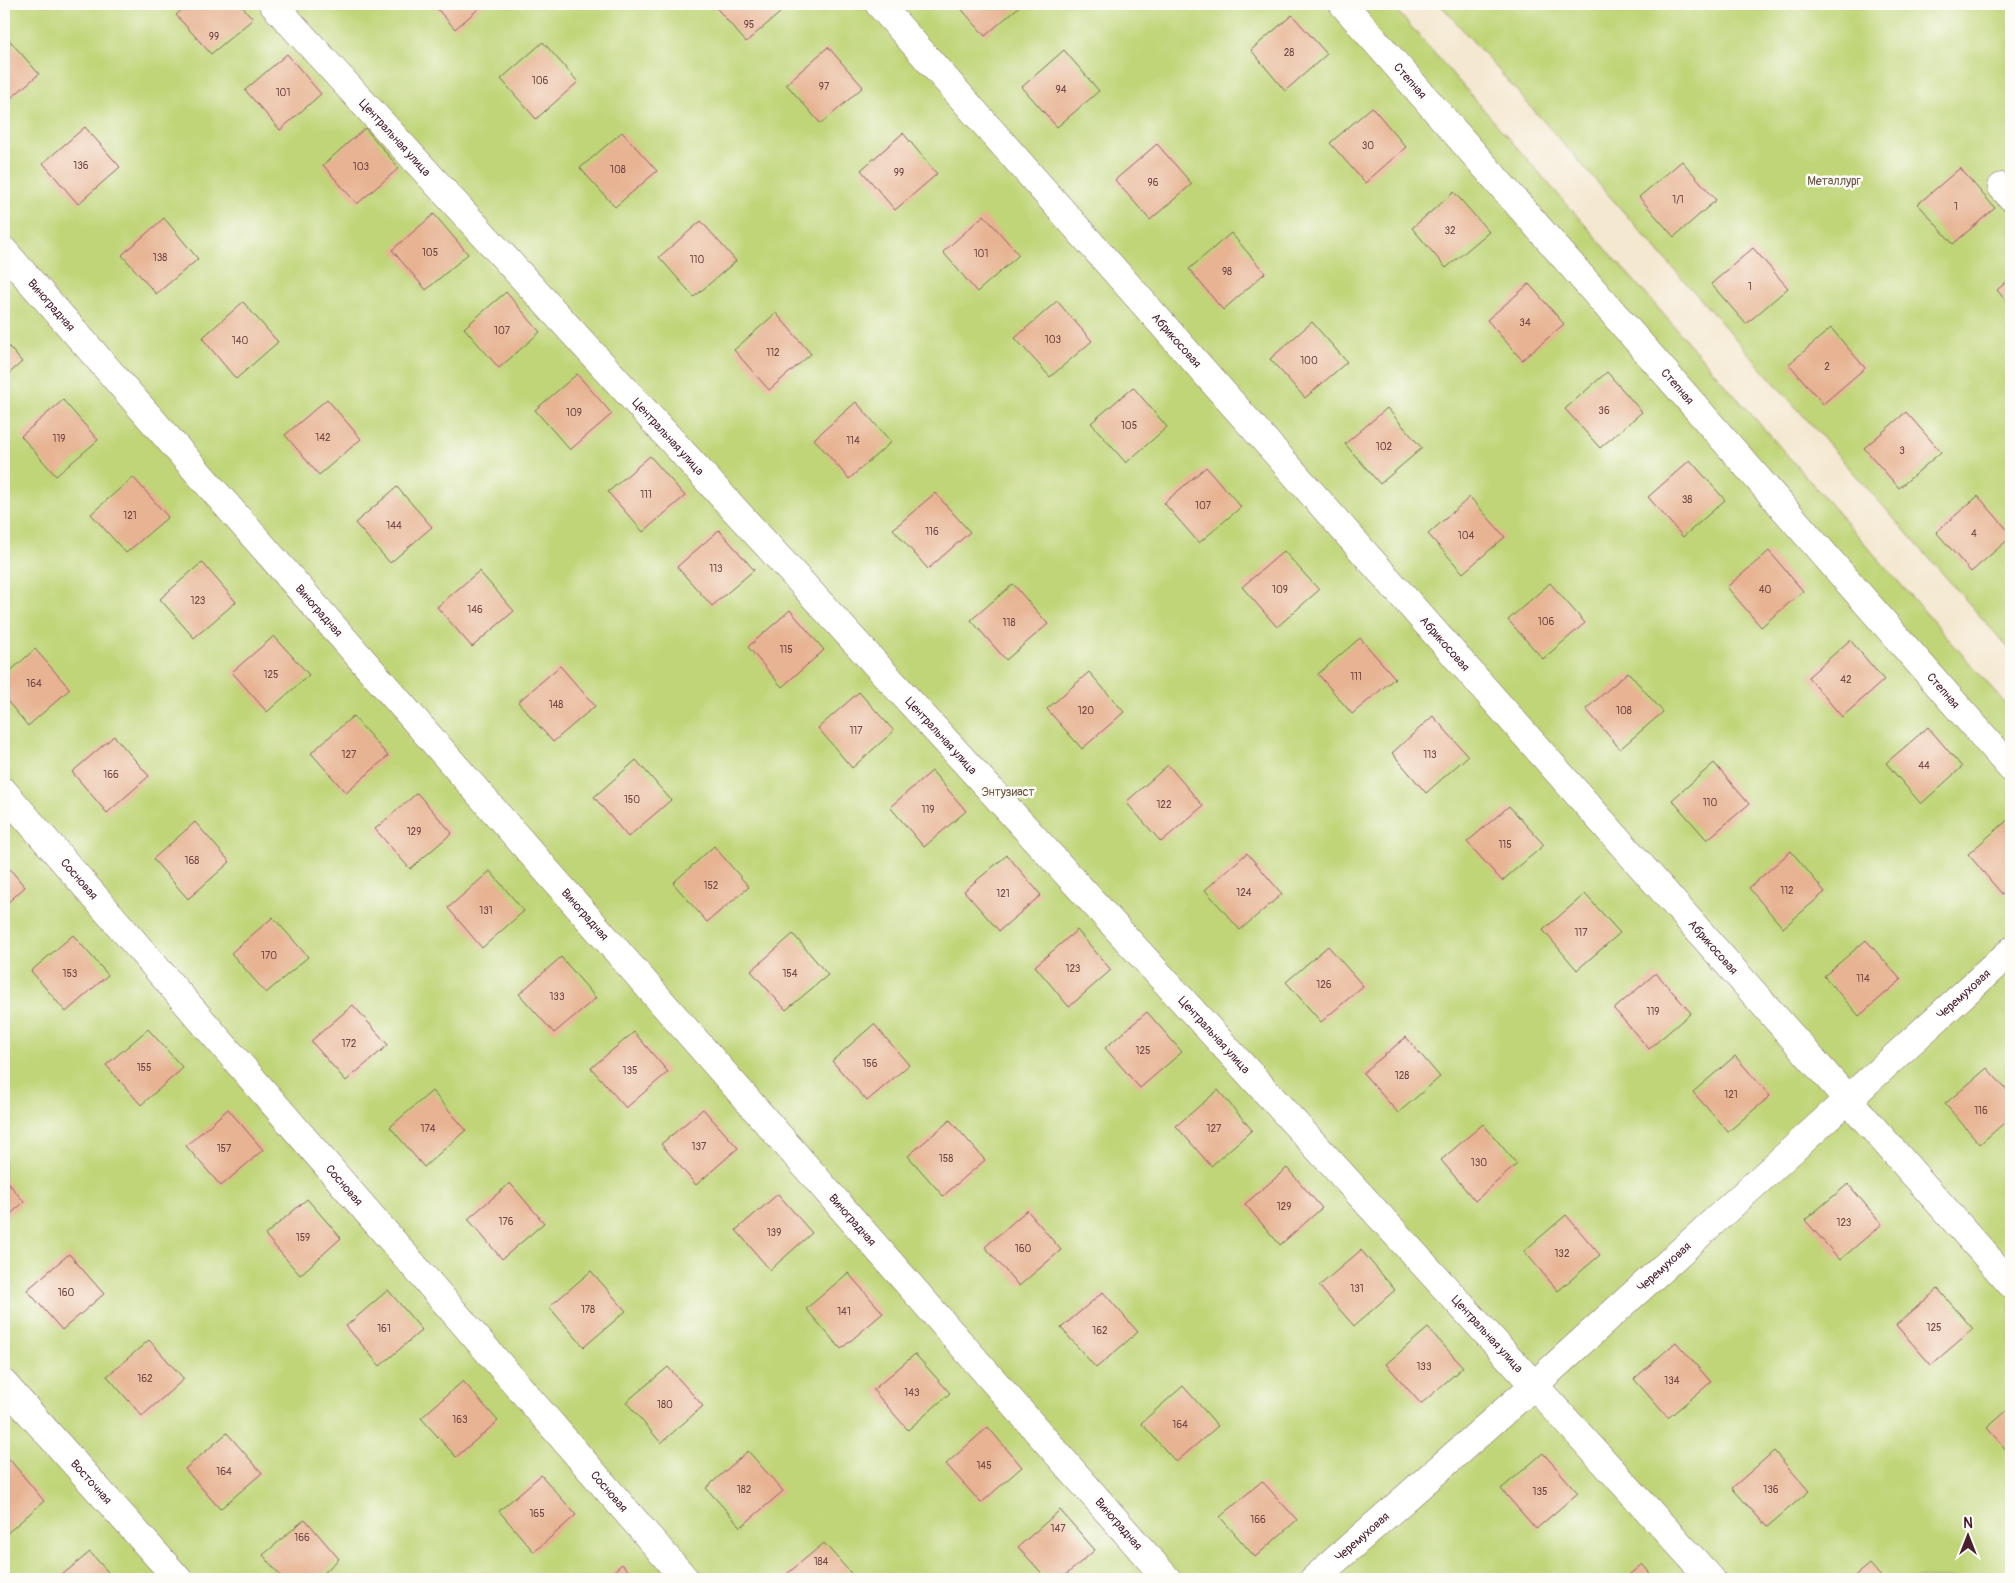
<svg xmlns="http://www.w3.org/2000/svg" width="2015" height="1583" font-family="Pangolin,sans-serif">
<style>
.green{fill:#c0d578;stroke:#857a52}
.building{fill:#e7b392}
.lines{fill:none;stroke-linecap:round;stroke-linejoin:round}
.street-casing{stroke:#866565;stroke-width:29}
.street{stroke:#fff;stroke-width:28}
.labels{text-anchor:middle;stroke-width:5;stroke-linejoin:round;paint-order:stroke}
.number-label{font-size:10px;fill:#714445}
.street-label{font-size:12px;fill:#4a1f2b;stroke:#fdfcf7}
.park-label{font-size:12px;fill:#6d5642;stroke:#fdfcf7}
</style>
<rect width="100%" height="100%" fill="#fdfcf7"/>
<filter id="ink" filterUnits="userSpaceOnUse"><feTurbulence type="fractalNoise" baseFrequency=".02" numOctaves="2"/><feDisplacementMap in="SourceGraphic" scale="10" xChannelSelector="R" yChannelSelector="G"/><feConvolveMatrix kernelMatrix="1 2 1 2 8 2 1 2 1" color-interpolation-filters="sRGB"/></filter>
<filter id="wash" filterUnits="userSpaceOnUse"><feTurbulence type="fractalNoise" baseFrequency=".0096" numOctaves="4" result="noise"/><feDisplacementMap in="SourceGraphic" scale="20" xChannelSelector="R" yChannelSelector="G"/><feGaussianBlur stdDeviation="1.12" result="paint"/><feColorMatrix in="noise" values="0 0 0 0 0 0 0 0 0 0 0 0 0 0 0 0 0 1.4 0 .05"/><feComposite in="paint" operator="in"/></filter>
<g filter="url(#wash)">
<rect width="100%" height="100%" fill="#f4e8d0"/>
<g class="green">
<path d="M4,4H1391L2011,710V1579H4Z"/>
<path d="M1440,4H2011V651Z"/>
</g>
<g id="blocks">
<g class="building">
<path d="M189,4H240L253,19L211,54L176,15Z"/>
<path d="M433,4H484L455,29Z"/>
<path d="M713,4H786L788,6L746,42Z"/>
<path d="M957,4H1022L985,36Z"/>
<path d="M1292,15L1327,54L1285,91L1251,50Z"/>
<path d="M4,34L39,74L4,104Z"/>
<path d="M543,42L578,82L536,119L501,79Z"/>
<path d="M828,47L863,87L821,124L786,84Z"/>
<path d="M1064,50L1099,91L1057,127L1022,87Z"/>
<path d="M287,54L321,94L280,130L245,90Z"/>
<path d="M1372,107L1406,147L1365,183L1330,143Z"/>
<path d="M85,127L120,167L78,204L43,163Z"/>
<path d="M365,128L399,168L357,204L323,165Z"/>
<path d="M622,132L657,171L615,207L580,168Z"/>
<path d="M903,133L937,174L895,210L861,170Z"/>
<path d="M1157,144L1192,184L1150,220L1115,180Z"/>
<path d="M1682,161L1716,200L1674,237L1639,197Z"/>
<path d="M1960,168L1995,208L1953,244L1918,204Z"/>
<path d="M1454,192L1489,232L1446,268L1412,228Z"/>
<path d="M434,214L468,254L426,290L392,250Z"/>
<path d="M984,215L1019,255L977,292L943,252Z"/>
<path d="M164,218L198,259L156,294L122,255Z"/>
<path d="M701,221L736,261L694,297L659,257Z"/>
<path d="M1231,233L1265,273L1223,310L1189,269Z"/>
<path d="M1753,248L1788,288L1746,324L1711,284Z"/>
<path d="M2011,278V307L1997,290Z"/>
<path d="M1529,284L1564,324L1522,360L1487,320Z"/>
<path d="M506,292L540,332L499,368L464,328Z"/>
<path d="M1057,301L1092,341L1050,377L1015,338Z"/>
<path d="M243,302L278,342L236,379L202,338Z"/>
<path d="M776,313L811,354L769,390L734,350Z"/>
<path d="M1312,322L1347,362L1305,398L1270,359Z"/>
<path d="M1831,328L1865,368L1823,404L1789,364Z"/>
<path d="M4,341L22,362L4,378Z"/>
<path d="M1607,372L1642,412L1600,448L1565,409Z"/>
<path d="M577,374L612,414L570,450L535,410Z"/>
<path d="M1133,387L1167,427L1126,463L1091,423Z"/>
<path d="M327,399L361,439L319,475L285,435Z"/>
<path d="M63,400L98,440L56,476L21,436Z"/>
<path d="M856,402L891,442L849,479L814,439Z"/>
<path d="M1387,408L1422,448L1380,484L1345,444Z"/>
<path d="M1906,412L1941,452L1899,488L1864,448Z"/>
<path d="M650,456L685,496L643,532L608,492Z"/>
<path d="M1690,460L1725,500L1683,537L1648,497Z"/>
<path d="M1206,467L1241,507L1199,543L1164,503Z"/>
<path d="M133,477L168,517L126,553L91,514Z"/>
<path d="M397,487L432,527L390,563L355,523Z"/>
<path d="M935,493L970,532L928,569L893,529Z"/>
<path d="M1978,496L2011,534V537L1971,572L1936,532Z"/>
<path d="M1470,497L1505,537L1463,573L1428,534Z"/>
<path d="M719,530L754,570L712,606L677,567Z"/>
<path d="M1284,551L1319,590L1277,627L1242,587Z"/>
<path d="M1769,551L1803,591L1761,627L1727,587Z"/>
<path d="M202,562L236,602L194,638L160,599Z"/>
<path d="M479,571L514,611L472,647L437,607Z"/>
<path d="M1550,583L1585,623L1543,659L1508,620Z"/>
<path d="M1013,584L1048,624L1006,660L971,620Z"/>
<path d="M790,610L824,650L782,687L748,647Z"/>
<path d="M274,636L309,675L267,712L232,672Z"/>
<path d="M1360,638L1395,678L1352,714L1318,674Z"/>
<path d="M1850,640L1884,680L1842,717L1808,677Z"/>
<path d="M35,649L70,689L28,726L4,697V677Z"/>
<path d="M560,666L595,706L553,742L518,702Z"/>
<path d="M1089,672L1124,712L1082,749L1047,709Z"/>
<path d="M1628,672L1663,712L1620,749L1586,709Z"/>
<path d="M859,692L894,731L852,768L818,728Z"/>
<path d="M353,716L388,756L346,793L311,753Z"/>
<path d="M1433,716L1468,756L1426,793L1392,753Z"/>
<path d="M1928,727L1962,767L1921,804L1886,763Z"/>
<path d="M114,736L149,776L107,813L72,772Z"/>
<path d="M636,760L671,800L628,837L594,797Z"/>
<path d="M1714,763L1749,804L1707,840L1672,800Z"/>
<path d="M1168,765L1203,806L1161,842L1126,802Z"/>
<path d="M932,771L966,811L924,847L890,807Z"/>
<path d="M417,793L452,833L410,869L375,829Z"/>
<path d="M1509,806L1544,845L1502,881L1467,842Z"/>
<path d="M2010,818L2011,886L2002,894L1968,854Z"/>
<path d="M195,822L230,862L188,899L153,859Z"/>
<path d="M714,846L749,887L707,922L673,883Z"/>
<path d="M1791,851L1825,892L1783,928L1749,888Z"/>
<path d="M1247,853L1282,894L1240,930L1205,890Z"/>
<path d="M1007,855L1041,895L999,931L964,891Z"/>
<path d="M4,862L25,887L4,906Z"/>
<path d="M490,871L524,911L482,948L448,908Z"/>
<path d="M1585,894L1620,933L1577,970L1543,930Z"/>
<path d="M273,917L308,957L266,993L231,953Z"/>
<path d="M1077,930L1111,970L1069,1007L1035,966Z"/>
<path d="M793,934L828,975L786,1010L751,971Z"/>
<path d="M73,935L108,975L66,1012L31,971Z"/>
<path d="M1866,940L1901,980L1859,1016L1824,976Z"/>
<path d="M1328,946L1363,986L1321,1022L1286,982Z"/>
<path d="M561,957L596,998L554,1033L519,994Z"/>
<path d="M1656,973L1691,1013L1649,1049L1614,1009Z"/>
<path d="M353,1005L388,1045L346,1081L311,1041Z"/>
<path d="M1147,1012L1182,1052L1140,1088L1105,1048Z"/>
<path d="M874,1024L909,1065L867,1101L832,1061Z"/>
<path d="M148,1029L183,1068L141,1105L106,1065Z"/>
<path d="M634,1032L668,1072L626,1108L591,1068Z"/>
<path d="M1406,1037L1440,1077L1398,1113L1363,1073Z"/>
<path d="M1735,1056L1770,1096L1728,1132L1693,1092Z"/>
<path d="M1987,1068L2011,1095V1117L1980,1144L1945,1104Z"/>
<path d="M1218,1090L1252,1130L1211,1166L1176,1126Z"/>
<path d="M432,1091L466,1130L424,1167L390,1127Z"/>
<path d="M228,1109L263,1150L221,1186L186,1146Z"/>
<path d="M703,1109L738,1148L696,1185L661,1144Z"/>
<path d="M950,1120L985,1160L943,1196L908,1156Z"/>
<path d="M1483,1124L1517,1164L1475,1201L1441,1160Z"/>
<path d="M1287,1168L1322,1208L1280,1245L1245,1204Z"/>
<path d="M4,1178L24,1202L4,1220Z"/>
<path d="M510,1183L544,1223L502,1259L468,1219Z"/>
<path d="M1848,1184L1882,1224L1840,1260L1805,1220Z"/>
<path d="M778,1194L812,1233L770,1270L736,1230Z"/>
<path d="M307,1199L341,1238L300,1275L265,1235Z"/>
<path d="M1027,1210L1061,1250L1019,1286L985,1247Z"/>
<path d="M1566,1215L1600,1255L1558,1291L1524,1251Z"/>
<path d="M1361,1250L1395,1290L1354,1326L1319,1286Z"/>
<path d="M69,1254L104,1294L62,1330L27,1290Z"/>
<path d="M591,1271L626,1311L584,1347L549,1307Z"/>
<path d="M848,1273L883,1313L841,1349L806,1309Z"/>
<path d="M1938,1289L1973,1329L1931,1365L1896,1325Z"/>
<path d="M388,1290L422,1330L380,1366L346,1326Z"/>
<path d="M1103,1292L1138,1332L1096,1368L1061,1328Z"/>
<path d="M1428,1328L1463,1367L1421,1404L1386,1364Z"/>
<path d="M149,1340L184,1379L142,1416L107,1376Z"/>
<path d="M1676,1342L1711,1382L1668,1418L1634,1379Z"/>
<path d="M915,1354L950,1393L908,1430L873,1390Z"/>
<path d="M668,1367L703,1406L661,1443L626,1402Z"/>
<path d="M463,1381L498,1421L456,1457L421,1418Z"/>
<path d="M1183,1386L1218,1426L1176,1462L1141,1423Z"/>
<path d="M2011,1407V1455L1987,1428Z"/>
<path d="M988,1427L1022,1467L981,1503L946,1464Z"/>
<path d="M227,1433L262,1473L220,1509L185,1469Z"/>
<path d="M748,1451L783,1491L741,1527L706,1488Z"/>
<path d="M1774,1451L1809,1491L1767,1527L1732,1488Z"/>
<path d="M1543,1453L1578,1493L1536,1529L1501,1489Z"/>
<path d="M10,1460L44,1501L4,1536V1466Z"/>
<path d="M541,1475L576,1515L534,1552L499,1511Z"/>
<path d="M1262,1481L1297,1520L1255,1557L1220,1517Z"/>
<path d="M1060,1510L1095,1550L1061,1579H1047L1018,1547Z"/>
<path d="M305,1519L339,1559L317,1579H283L263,1555Z"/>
<path d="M824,1543L856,1579H781Z"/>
<path d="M90,1552L114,1579H57Z"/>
<path d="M622,1564L635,1579H605Z"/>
<path d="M1642,1564L1655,1579H1624Z"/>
<path d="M1870,1564L1883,1579H1852Z"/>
</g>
</g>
</g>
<g filter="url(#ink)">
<use href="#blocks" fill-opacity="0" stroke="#866565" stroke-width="1"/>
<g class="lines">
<defs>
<g id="street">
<path id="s1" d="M273,4L1711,1579"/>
<path id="s2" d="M879,4L2011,1284"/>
<path id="s3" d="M1343,4L2011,768"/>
<path d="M2002,187L2011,197"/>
<path id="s4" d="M4,251L1167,1579"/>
<path id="s5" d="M4,792L685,1579"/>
<path id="s6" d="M4,1384L178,1579"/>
<path id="s7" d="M1314,1579L1533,1386L2011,951"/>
</g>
</defs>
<use href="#street" class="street-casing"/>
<use href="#street" class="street"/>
</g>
</g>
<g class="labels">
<g class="number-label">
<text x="749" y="28">95</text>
<text x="214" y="40">99</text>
<text x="1289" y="56">28</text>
<text x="540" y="84">106</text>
<text x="824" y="90">97</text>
<text x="1061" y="93">94</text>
<text x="283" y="96">101</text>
<text x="1368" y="149">30</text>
<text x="81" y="169">136</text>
<text x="361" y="170">103</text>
<text x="618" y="173">108</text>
<text x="899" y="176">99</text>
<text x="1153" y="186">96</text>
<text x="1678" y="203">1/1</text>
<text x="1956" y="210">1</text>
<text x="1450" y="234">32</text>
<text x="430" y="256">105</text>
<text x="981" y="257">101</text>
<text x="160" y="261">138</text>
<text x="697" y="263">110</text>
<text x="1227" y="275">98</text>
<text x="1750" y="290">1</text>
<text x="1525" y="326">34</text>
<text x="502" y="334">107</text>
<text x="1053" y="343">103</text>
<text x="240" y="344">140</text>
<text x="773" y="356">112</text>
<text x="1309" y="364">100</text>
<text x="1827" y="370">2</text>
<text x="1604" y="414">36</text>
<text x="574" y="416">109</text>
<text x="1129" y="429">105</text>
<text x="323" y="441">142</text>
<text x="59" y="442">119</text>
<text x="853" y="444">114</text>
<text x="1384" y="450">102</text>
<text x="1902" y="454">3</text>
<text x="646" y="498">111</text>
<text x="1687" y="503">38</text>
<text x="1203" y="509">107</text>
<text x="130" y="519">121</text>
<text x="394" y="529">144</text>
<text x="932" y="535">116</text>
<text x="1974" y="537">4</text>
<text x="1466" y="539">104</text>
<text x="716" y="572">113</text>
<text x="1280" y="593">109</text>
<text x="1765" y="593">40</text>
<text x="198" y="604">123</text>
<text x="475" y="613">146</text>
<text x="1546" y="625">106</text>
<text x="1009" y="626">118</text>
<text x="786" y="653">115</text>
<text x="271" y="678">125</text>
<text x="1356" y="680">111</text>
<text x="1846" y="683">42</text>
<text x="34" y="687">164</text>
<text x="556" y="708">148</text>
<text x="1086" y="714">120</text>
<text x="1624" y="714">108</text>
<text x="856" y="734">117</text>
<text x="349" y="758">127</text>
<text x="1430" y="758">113</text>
<text x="1924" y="769">44</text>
<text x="111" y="778">166</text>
<text x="632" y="803">150</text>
<text x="1710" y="806">110</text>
<text x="1164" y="808">122</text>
<text x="928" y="813">119</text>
<text x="414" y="835">129</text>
<text x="1505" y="848">115</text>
<text x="192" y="864">168</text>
<text x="711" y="889">152</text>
<text x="1787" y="894">112</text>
<text x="1244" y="896">124</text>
<text x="1003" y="897">121</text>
<text x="486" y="914">131</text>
<text x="1581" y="936">117</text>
<text x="269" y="959">170</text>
<text x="1073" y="972">123</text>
<text x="70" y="977">153</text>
<text x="790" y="977">154</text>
<text x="1863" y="982">114</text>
<text x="1324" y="988">126</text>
<text x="557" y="1000">133</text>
<text x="1653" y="1015">119</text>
<text x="349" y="1047">172</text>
<text x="1143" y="1054">125</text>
<text x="870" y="1067">156</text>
<text x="144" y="1071">155</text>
<text x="630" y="1074">135</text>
<text x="1402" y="1079">128</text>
<text x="1731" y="1098">121</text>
<text x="1981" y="1114">116</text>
<text x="428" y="1132">174</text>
<text x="1214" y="1132">127</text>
<text x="699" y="1150">137</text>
<text x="224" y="1152">157</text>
<text x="946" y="1162">158</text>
<text x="1479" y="1166">130</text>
<text x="1284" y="1210">129</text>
<text x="506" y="1225">176</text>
<text x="1844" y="1226">123</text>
<text x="774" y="1236">139</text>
<text x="303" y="1241">159</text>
<text x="1023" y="1252">160</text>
<text x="1562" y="1257">132</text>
<text x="1357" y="1292">131</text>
<text x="66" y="1296">160</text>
<text x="588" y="1313">178</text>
<text x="844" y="1315">141</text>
<text x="1934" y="1331">125</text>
<text x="384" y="1332">161</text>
<text x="1100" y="1334">162</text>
<text x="1424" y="1370">133</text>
<text x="145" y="1382">162</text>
<text x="1672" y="1384">134</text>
<text x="912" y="1396">143</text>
<text x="665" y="1408">180</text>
<text x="460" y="1423">163</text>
<text x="1180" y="1428">164</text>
<text x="984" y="1469">145</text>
<text x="224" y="1475">164</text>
<text x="744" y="1493">182</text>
<text x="1771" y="1493">136</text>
<text x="1540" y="1495">135</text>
<text x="537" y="1517">165</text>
<text x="1258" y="1523">166</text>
<text x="1058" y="1532">147</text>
<text x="302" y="1541">166</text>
<text x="821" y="1565">184</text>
</g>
<g class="street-label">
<text dy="4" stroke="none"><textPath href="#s3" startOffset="102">Степная</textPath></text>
<text dy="4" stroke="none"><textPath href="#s1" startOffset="181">Центральная улица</textPath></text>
<text dy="4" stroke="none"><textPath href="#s4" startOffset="72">Виноградная</textPath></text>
<text dy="4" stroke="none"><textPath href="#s2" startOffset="449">Абрикосовая</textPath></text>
<text dy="4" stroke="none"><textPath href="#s3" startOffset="508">Степная</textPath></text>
<text dy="4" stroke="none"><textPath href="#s1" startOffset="586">Центральная улица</textPath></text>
<text dy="4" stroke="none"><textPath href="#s4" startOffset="478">Виноградная</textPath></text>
<text dy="4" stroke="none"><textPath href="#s2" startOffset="854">Абрикосовая</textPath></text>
<text dy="4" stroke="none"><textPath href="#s3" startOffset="912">Степная</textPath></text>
<text dy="4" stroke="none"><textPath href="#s1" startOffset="991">Центральная улица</textPath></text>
<text dy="4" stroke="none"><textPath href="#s5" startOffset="115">Сосновая</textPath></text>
<text dy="4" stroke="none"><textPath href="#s4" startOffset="882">Виноградная</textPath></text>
<text dy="4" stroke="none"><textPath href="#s2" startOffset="1259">Абрикосовая</textPath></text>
<text dy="4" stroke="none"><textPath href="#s7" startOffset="874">Черемуховая</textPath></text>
<text dy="4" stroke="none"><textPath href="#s1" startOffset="1396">Центральная улица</textPath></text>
<text dy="4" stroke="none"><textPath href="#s5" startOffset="520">Сосновая</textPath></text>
<text dy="4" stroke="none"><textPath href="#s4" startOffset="1288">Виноградная</textPath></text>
<text dy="4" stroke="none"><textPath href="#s7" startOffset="469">Черемуховая</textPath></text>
<text dy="4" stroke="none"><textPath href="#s1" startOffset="1801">Центральная улица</textPath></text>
<text dy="4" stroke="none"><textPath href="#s6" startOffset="131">Восточная</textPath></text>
<text dy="4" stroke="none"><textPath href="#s5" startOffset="925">Сосновая</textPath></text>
<text dy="4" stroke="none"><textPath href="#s4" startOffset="1692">Виноградная</textPath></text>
<text dy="4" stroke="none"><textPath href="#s7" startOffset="64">Черемуховая</textPath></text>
</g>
<g class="park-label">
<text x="1834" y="185">Металлург</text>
<text x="1008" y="796">Энтузиаст</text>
</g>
</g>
<rect width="2015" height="1583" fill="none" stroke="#fdfcf7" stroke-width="20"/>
<g transform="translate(1968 1536)" stroke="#fdfcf7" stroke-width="4" paint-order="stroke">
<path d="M0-4L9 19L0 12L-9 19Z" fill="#4a1f2b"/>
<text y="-8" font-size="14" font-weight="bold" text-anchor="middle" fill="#4a1f2b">N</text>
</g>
</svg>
